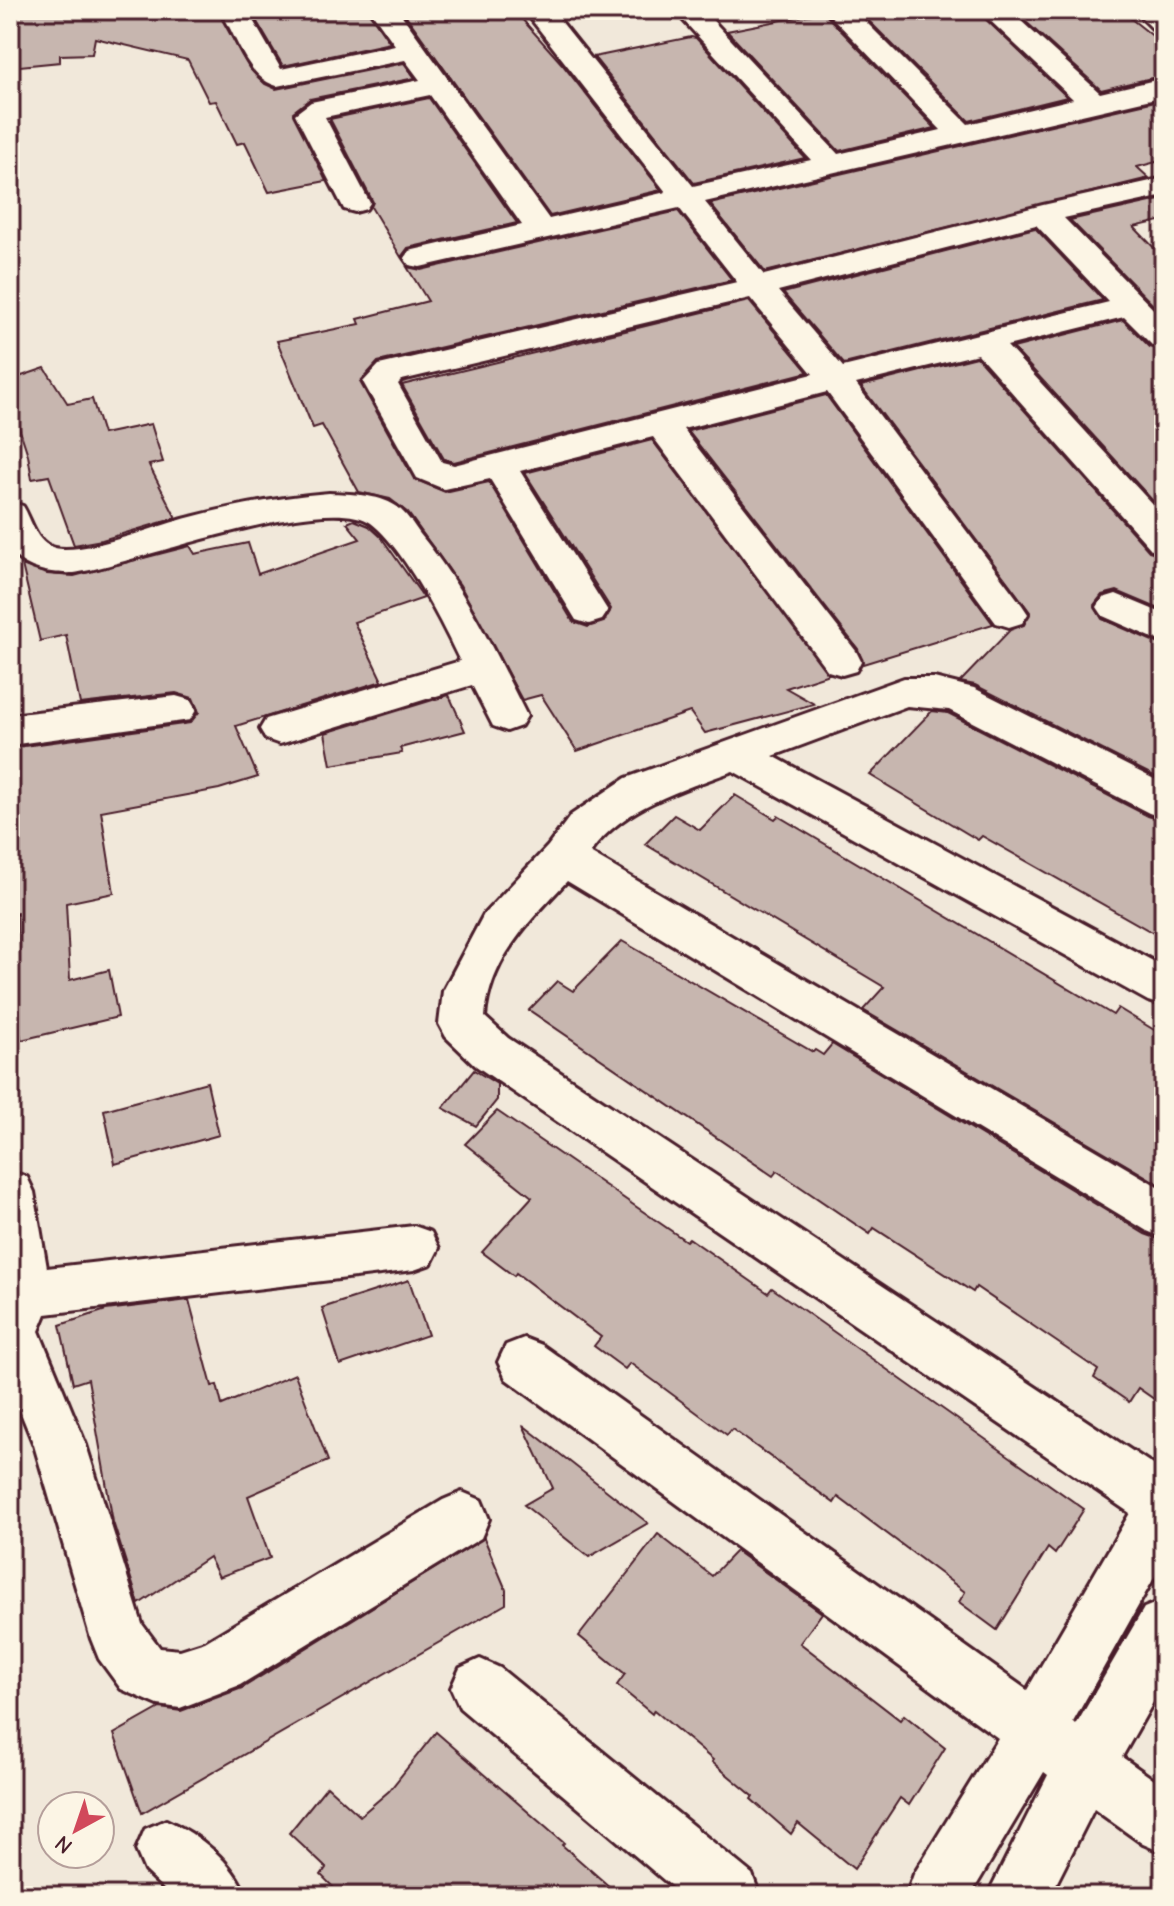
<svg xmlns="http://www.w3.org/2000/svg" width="1174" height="1906" font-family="'Comic Neue',sans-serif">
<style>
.building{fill:#c7b6af;stroke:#4a1f2b;stroke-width:2}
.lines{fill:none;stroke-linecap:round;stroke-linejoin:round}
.minor-casing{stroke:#4a1f2b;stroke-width:6}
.minor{fill:#fcf5e5;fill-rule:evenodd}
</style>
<rect width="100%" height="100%" fill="#f1e8da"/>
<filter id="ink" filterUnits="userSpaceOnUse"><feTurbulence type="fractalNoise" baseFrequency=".0125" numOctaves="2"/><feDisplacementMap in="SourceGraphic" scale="16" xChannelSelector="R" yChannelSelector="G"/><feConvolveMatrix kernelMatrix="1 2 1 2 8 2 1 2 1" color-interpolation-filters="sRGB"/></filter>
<g filter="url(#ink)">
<g class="building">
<path d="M10,10H223L220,16L249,68L265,84L276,89L404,63L415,78L310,99L293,112L326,181L269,192L245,142L237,144L216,101L209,102L188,60L95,38L92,54L60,55V62L10,67Z"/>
<path d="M250,10H367L390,43L283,66Z"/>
<path d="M402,10H514L562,64L661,190L550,216Z"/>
<path d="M858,10H976L1067,97L969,121Z"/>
<path d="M1013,10H1120L1164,45V75L1101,90Z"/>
<path d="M823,12L935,128L839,151L727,31Z"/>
<path d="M691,37L696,38L805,158L694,183L594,57Z"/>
<path d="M429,98L517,223L408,248L401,257L371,207L373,202L330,119Z"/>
<path d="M1164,99V160L1137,167L1149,178L765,272L710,204Z"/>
<path d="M1164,199V220L1134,227L1164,258V316L1070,220Z"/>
<path d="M678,211L732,280L378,362L360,382L414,479L445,492L489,482L573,622L588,627L604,622L611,609L525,473L652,440L829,674L786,688L814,704L705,733L690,712L577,751L541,695L522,700L460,585L408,513L390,499L359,492L322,425L313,428L277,341L360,324L358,319L428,301L407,267L421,270Z"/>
<path d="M1035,228L1103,300L844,364L783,293Z"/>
<path d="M749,301L808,372L454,462L444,459L402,385Z"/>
<path d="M1123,320L1150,347L1164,351V513L1013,348Z"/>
<path d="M977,357L1149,551L1164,555V611L1117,591L1102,595L1094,605L1102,619L1164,646V781L975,685L960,682L1010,630L1024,625L1030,612L861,386Z"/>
<path d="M45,368L68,404L92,399L103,434L151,424L163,462L149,465L176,518L102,540L74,545L49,476L32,479L28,455L10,400V380Z"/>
<path d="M826,395L993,624L863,664L858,649L688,431Z"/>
<path d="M354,520L369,526L381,537L424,598L354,622L382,681L236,726L258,777L219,789L101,811L114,893L66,903L70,980L109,970L118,1017L21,1040L14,993L19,992L17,913L10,915V748L190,723L199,712L193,698L176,693L80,704L66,635L40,641L22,565L47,574L74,576L190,546L195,554L248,543L258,574L360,539L347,523Z"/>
<path d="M449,695L465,731L400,748L402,753L331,765L325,733Z"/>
<path d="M932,711L948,713L1148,816L1164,821V939L982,836L978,840L870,775Z"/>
<path d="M735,795L775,819L778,816L1113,1015L1118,1008L1164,1036V1187L863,1010L884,987L645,844L674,815L700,830Z"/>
<path d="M622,941L813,1052L815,1050L823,1055L832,1044L1145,1234L1164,1241V1406L1138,1388L1129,1402L1094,1378L1098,1370L976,1287L973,1292L874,1228L870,1234L777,1171L773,1176L529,1010L557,981L573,991Z"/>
<path d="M474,1070L497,1084V1100L476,1126L443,1108Z"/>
<path d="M207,1082L219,1135L115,1164L104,1110Z"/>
<path d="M497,1111L686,1241L689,1238L768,1293L772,1288L1084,1509L1055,1554L1048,1548L997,1630L959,1602L965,1592L838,1497L834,1503L732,1429L727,1435L630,1363L625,1369L594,1346L601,1337L516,1273L514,1276L482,1252L532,1197L465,1144Z"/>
<path d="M409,1280L428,1335L340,1365L322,1308Z"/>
<path d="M189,1300L212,1386L217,1385L222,1405L295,1374L328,1461L248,1496L270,1558L219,1577L209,1557L139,1604L113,1522L88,1379L73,1384L60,1325L106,1310Z"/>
<path d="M523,1425L648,1523L589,1557L524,1505L553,1488Z"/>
<path d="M658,1534L712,1576L736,1551L822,1613L800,1643L900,1720L904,1715L945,1748L909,1805L900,1798L854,1869L798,1823L791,1834L751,1799L753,1796L712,1762L713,1760L654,1710L652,1714L617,1685L625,1674L579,1636Z"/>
<path d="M484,1538L506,1590V1604L142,1813L114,1734L160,1708L181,1711L242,1688Z"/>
<path d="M436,1732L564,1843L562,1845L620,1896H342L321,1875L326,1868L289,1833L327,1786L360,1816L389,1791Z"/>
</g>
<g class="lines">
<defs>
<g id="minor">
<path d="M227,10H247L281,69L395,45L370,10H398L549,219L666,192L524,10H552L693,186L811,160L674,10H703L838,154L941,130L825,10H854L968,124L1073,99L979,10H1009L1100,93L1164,78V96L705,202L764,275L1043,205L1164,178V196L1064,218L1164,320V348L1152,345L1124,317L1007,346L1164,517V552L1151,549L978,354L856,384L1022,605L1028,614L1022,623L1009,627L996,623L827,392L683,429L856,651L861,661L856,671L842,675L828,671L653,437L520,471L608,611L602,620L589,624L576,620L490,479L444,489L417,478L363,382L379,365L737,282L679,208L420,267L409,265L404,258L409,251L522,225L430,95L325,117L370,203L366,209L355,212L344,209L295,114L311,102L420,80L405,60L277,86C249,79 237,39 223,15ZM1036,225L1109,302L843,367L778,291ZM750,298L813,374L454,465L442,462L398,384L402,380Z"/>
<path d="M1134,10H1164V32L1154,30Z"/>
<path d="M329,493C350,494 378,494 396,506C406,513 413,524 420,534C465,589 495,653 527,716L521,726L507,731L493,726L472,685L280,744L266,739L260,729L266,719L460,661C442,623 404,548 371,523C326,490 131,565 74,573C51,574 26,570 10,551V502L23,506C32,520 35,543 55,548C85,555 158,525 191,517C236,505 282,497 329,493Z"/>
<path d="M1116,594L1164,614V643L1103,616L1097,607L1103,598Z"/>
<path d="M904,678H934L974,688L1164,784V818L1149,813L949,710L907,706L773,756L1164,967V1006L1148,1001L733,771C682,790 622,807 590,853L1164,1190V1238L1147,1231L567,881C529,922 490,958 485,1017L508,1038L1164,1472V1560L1073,1722L1076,1725L1144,1608L1164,1600V1683L1122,1757L1164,1787V1853L1143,1844L1094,1809L1050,1896H987L1048,1775L1044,1772L970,1896H906L914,1874L998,1738L506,1379L498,1362L506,1345L524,1338L542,1345L1027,1690L1130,1513L476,1066L446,1037L439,1024L443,991L484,914L548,846L571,815L626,778Z"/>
<path d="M176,696L190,700L196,710L190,720L10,745V715Z"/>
<path d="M10,1171L27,1177L34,1192L47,1268L414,1226L431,1232L439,1248L431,1264L414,1270L46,1314L39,1331L86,1445L142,1624L160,1648L180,1650L205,1642L443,1500L462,1492L481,1500L489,1519L481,1538L240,1685L180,1708L158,1705L121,1689L99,1659L91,1639L34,1445L10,1386Z"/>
<path d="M480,1659L500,1668L752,1874L760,1896H683L460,1708L451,1688L460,1668Z"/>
<path d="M166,1820C199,1834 233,1862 246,1896H171L145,1871L136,1850L145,1829Z"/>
</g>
</defs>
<use href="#minor" class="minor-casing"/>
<use href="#minor" class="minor"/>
</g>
</g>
<rect width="1174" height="1906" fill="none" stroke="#fcf5e5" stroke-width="40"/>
<rect x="20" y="20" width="1134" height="1866" fill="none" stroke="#4a1f2b" stroke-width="3" filter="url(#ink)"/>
<g transform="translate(76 1830) rotate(220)"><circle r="38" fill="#fcf5e5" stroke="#b59f9b" stroke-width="2"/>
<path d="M0-6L14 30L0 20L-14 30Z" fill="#d1495b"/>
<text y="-12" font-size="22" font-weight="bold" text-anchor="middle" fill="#4a1f2b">N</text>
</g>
</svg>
